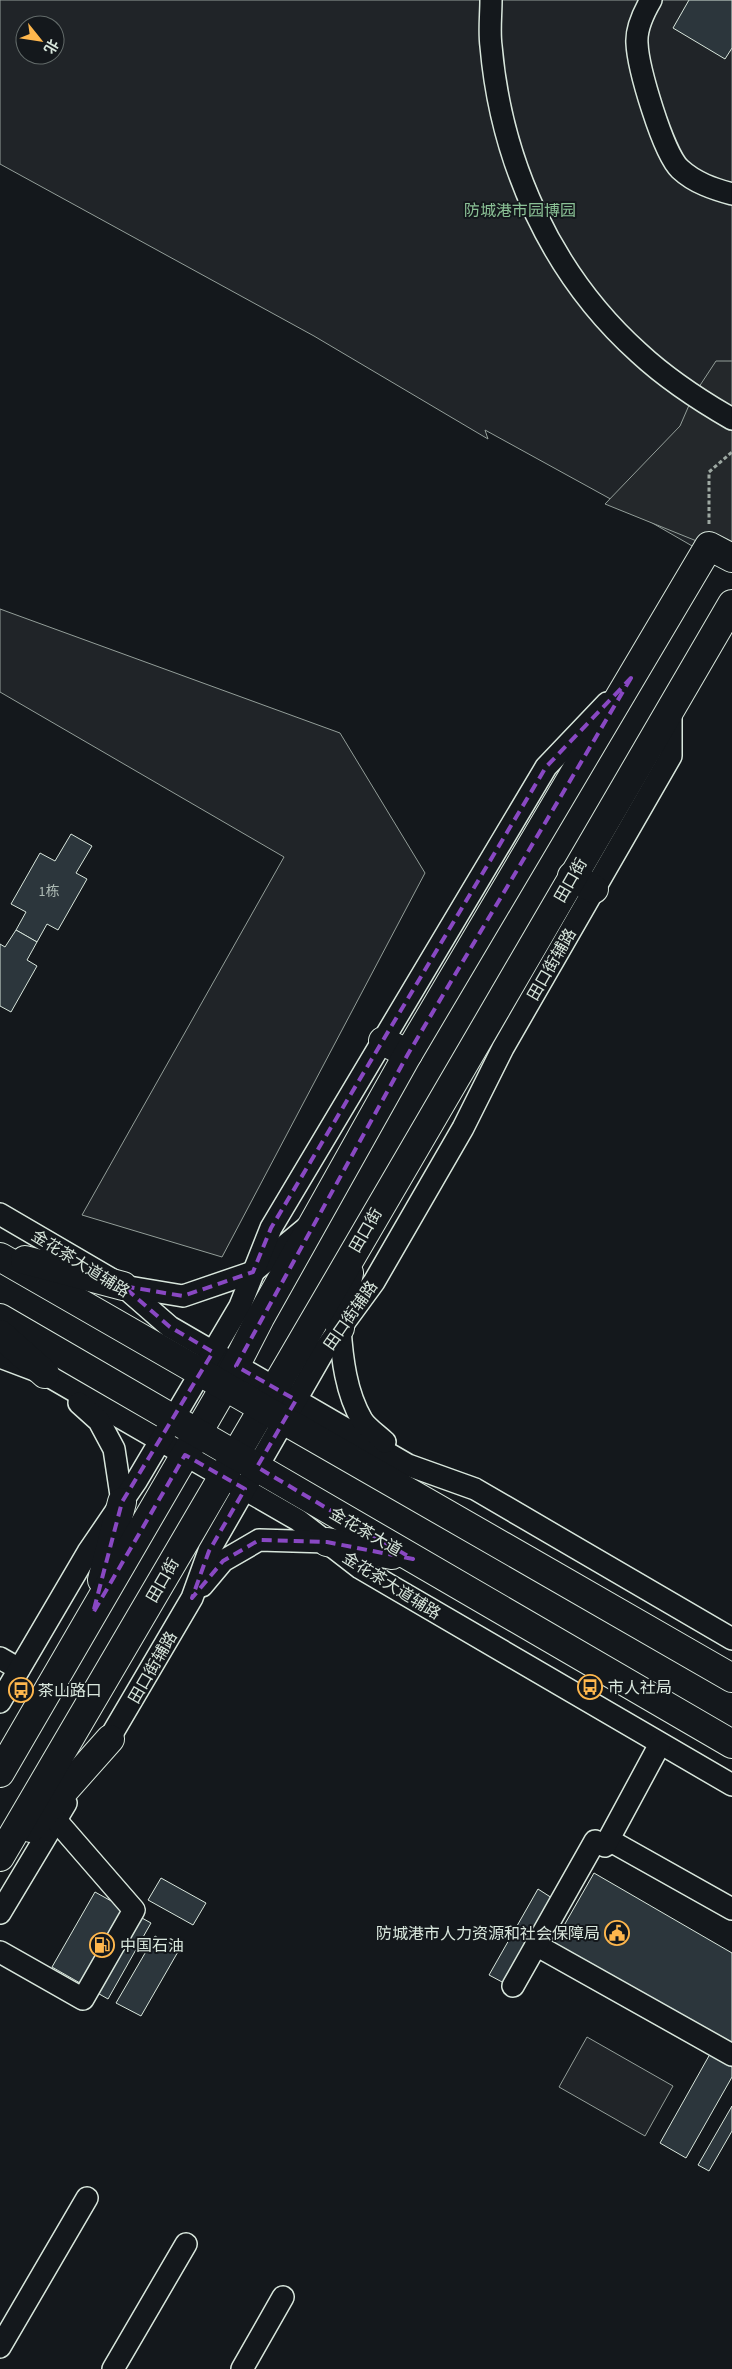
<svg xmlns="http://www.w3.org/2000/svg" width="732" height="2369" font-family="'Source Sans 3','Noto Sans SC',sans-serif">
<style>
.green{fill:#202428;stroke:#939e99;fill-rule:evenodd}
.parking{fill:#24282b;stroke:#939e99}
.building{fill:#2c363c;stroke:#d8e6dc}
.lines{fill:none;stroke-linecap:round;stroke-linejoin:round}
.minor-casing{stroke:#d8e6dc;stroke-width:24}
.major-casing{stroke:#d8e6dc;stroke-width:30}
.highway-casing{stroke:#d8e6dc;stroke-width:30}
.path{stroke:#9da8a2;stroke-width:3;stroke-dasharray:4 2.5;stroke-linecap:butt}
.minor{stroke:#14181c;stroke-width:21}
.major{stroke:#14181c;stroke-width:28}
.highway{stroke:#14181c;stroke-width:28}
.marked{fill:none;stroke:#8948c3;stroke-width:4;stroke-dasharray:10 6;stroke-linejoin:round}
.labels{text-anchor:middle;stroke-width:4;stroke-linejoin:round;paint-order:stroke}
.number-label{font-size:14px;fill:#adbab4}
.park-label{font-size:16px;fill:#8ac095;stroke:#14181c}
.street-label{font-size:16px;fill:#d8e6dc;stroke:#14181c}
.poi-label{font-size:16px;fill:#d8e6dc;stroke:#14181c;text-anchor:start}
</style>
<rect width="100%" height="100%" fill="#14181c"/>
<g class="green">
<path d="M0,0H732V569L616,502L485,430L488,439L314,336L0,164ZM25,25H55V55H25Z"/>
<path d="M0,609L340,733L425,873L222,1257L82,1215L284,857L0,692Z"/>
<path d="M587,2037L673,2086L645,2136L559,2087Z"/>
</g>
<path class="parking" d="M716,361H732V558L709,546L605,504L680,426L693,396Z"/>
<g class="building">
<path d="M689,0H732V48L725,59L673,28Z"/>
<path d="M71,834L92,846L76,873L87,879L58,930L47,924L37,942L16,930L26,912L11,904L40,853L55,861Z"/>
<path d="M16,930L37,942L27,960L37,966L11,1012L0,1006V944L5,947Z"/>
<path d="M594,1873L732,1953V2047L554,1943Z"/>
<path d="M161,1878L206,1903L193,1925L148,1900Z"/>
<path d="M538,1889L552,1898L504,1983L489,1975Z"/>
<path d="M95,1892L151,1923L108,1999L52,1967Z"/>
<path d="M155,1936L179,1950L141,2016L116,2003Z"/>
<path d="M710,2054L732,2067V2077L686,2158L660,2143Z"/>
<path d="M732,2106V2131L709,2171L698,2165Z"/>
</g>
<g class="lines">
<defs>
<g id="minor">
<path d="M491,0C491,15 489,31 491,46C501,162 551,274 639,353C667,379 699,400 732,419"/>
<path d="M651,0C644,12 636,29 637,43C638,68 663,153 680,169C695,183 714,189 732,194"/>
<path d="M0,1214L123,1286L170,1327L408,1465L475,1489L732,1639"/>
<path d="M123,1286L183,1296L253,1272L306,1228"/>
<path d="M340,1328C342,1358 346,1393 362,1420C367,1428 378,1435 385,1442"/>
<path d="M0,1357L45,1374L298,1520L360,1568L732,1785"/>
<path d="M79,1403L99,1421L114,1449L122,1502"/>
<path d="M202,1586L223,1561L259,1540L327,1542"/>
<path d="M0,1658L19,1669"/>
<path d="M0,1702L88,1552L137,1480L240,1306L271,1228L546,767L607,703"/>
<path d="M102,1751L192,1598L209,1551L325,1349L374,1282L463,1128L503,1048L671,756V707"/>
<path d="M609,1840L732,1909"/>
<path d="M0,1913L66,1803"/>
<path d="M536,1945L732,2055"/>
<path d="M0,1952L83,1999L134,1910L55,1819"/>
<path d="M513,1986L595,1841L605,1846L660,1744"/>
<path d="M0,2347L87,2198"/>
<path d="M113,2369L186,2244"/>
<path d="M242,2369L283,2297"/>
</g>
<g id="major">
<path d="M572,876L594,889"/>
<path d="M383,1041L408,1054"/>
<path d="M340,1328L344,1293L349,1273"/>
<path d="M102,1580L122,1502"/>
<path d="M0,1773L225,1386L260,1318L408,1054L709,546L732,558"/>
<path d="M31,1828L110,1739"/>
<path d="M0,1857C245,1440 489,1022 732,604"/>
</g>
<g id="highway">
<path d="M0,1257L732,1678"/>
<path d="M25,1260L123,1286"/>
<path d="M0,1318L732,1744"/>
<path d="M0,1334L45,1374"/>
<path d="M327,1542L392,1555"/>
</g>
</defs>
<use href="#minor" class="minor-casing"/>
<use href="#major" class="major-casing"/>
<use href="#highway" class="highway-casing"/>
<path class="path" d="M709,524V472L732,452"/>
<use href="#minor" class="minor"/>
<use href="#major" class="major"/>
<use href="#highway" class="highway"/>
</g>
<path class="marked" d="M631,678L408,1054L236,1366L296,1400L257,1467L413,1559L327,1542L259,1540L223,1561L192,1598L209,1551L245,1489L185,1455L93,1613L122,1502L213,1352L170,1327L123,1286L183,1296L253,1272L271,1228L546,767Z"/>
<defs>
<symbol id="bus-ring" viewBox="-11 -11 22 22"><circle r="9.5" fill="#14181c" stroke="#ffb74d" stroke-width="1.5"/><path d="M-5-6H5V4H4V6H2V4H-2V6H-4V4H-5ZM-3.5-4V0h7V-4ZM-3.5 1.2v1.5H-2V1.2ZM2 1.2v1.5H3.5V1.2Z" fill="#ffb74d"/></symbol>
<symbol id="civic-ring" viewBox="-11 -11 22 22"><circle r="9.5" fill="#14181c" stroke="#ffb74d" stroke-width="1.5"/><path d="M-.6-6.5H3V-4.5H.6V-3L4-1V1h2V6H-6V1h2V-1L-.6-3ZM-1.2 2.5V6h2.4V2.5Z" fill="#ffb74d"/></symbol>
<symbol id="fuel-ring" viewBox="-11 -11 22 22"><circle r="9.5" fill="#14181c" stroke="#ffb74d" stroke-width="1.5"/><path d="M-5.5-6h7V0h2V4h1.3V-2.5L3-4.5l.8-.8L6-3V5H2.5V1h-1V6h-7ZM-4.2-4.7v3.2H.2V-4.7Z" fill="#ffb74d"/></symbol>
</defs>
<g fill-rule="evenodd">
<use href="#bus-ring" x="576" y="1673" width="28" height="28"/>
<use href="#bus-ring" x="7" y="1676" width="28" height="28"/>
<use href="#civic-ring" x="603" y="1919" width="28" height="28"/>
<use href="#fuel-ring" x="88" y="1931" width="28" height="28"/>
</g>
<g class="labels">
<g class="number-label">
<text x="49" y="896">1栋</text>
</g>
<g class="park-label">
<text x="520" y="216">防城港市园博园</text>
</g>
<g class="street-label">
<text transform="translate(570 880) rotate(-60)" y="6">田口街</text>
<text transform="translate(551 964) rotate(-60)" y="6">田口街辅路</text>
<text transform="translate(365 1230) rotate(-60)" y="6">田口街</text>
<text transform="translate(81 1263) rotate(32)" y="6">金花茶大道辅路</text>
<text transform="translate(350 1315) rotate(-55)" y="6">田口街辅路</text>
<text transform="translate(366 1531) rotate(30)" y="6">金花茶大道</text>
<text transform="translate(162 1580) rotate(-60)" y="6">田口街</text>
<text transform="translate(392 1585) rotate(32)" y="6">金花茶大道辅路</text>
<text transform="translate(152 1667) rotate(-60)" y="6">田口街辅路</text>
</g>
<g class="poi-label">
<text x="608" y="1693">市人社局</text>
<text x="38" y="1696">茶山路口</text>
<text x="600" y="1939" text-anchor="end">防城港市人力资源和社会保障局</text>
<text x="120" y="1951">中国石油</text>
</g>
</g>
<g transform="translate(40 40) rotate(120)"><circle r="24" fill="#14181c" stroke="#626a69"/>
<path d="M0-4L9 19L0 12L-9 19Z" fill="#ffb74d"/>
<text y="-8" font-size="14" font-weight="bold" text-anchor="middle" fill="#d8e6dc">北</text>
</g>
</svg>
